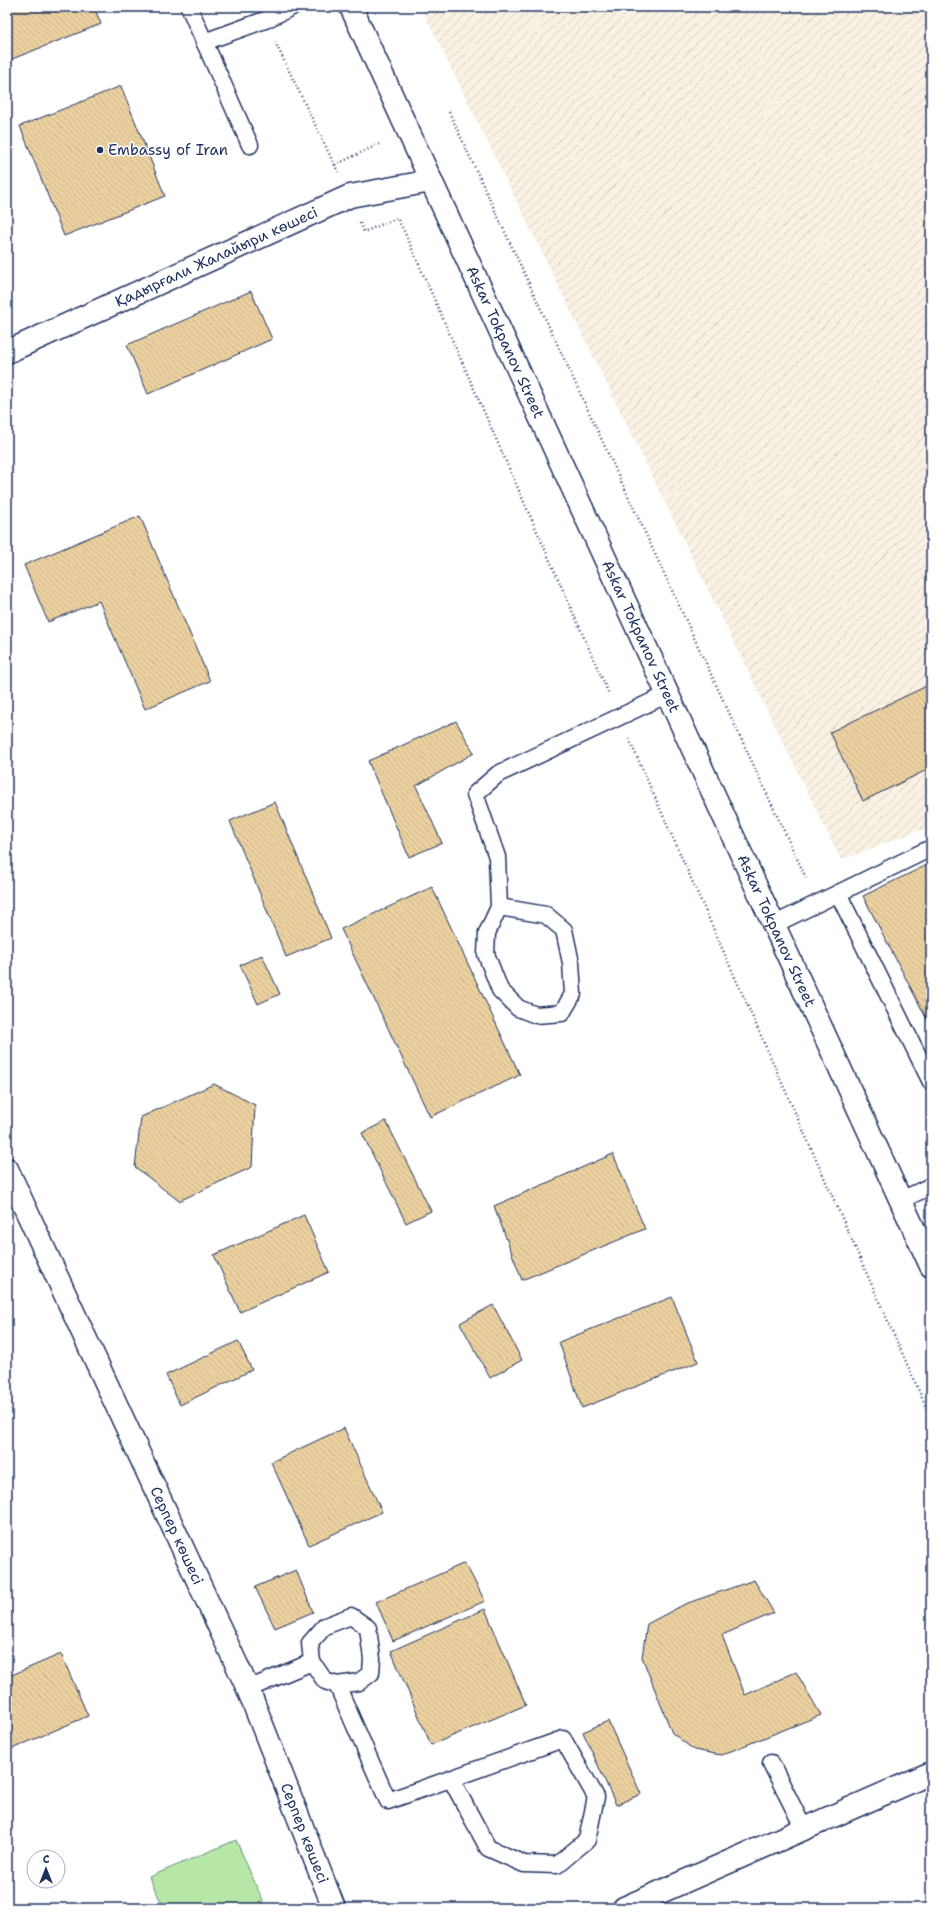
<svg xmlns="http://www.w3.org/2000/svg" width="938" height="1915" font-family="'Shantell Sans',sans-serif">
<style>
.industrial{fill:url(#industrial-furrows)}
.pitch{fill:#b6e7a6;stroke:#688b82}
.building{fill:url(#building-back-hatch);stroke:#1b2f5e}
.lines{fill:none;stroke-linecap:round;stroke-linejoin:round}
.lane-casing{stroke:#1b2f5e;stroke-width:19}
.street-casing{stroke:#1b2f5e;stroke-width:25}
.secondary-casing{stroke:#1b2f5e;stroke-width:25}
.path{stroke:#1b2f5e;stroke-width:2.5;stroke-dasharray:1 3;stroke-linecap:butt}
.lane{stroke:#fff;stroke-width:16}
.street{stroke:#fff;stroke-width:22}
.secondary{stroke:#fff;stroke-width:22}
.poi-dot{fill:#1b2f5e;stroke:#fff;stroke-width:1.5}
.labels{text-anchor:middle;stroke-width:3;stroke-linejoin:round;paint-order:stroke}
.poi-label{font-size:15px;fill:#1b2f5e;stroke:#fff;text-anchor:start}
.street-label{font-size:15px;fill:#1b2f5e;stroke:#fff}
</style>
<defs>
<pattern id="industrial-furrows" width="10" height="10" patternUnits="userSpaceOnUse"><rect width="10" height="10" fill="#f9f1e2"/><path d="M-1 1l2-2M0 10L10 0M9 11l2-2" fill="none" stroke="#d5cfc4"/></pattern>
<pattern id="building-back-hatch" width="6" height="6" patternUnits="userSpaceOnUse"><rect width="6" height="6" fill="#ecd1a0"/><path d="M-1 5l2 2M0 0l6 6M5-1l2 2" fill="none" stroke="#cab48c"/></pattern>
</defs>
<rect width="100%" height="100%" fill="#fff"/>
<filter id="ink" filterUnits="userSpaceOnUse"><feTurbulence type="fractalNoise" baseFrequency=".025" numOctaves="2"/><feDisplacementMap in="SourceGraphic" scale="8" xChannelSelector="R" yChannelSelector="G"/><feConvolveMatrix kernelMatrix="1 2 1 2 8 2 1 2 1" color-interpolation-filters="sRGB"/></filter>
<g filter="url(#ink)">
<path class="industrial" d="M421,7H931V826L841,860Z"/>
<path class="pitch" d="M236,1840L266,1908H164L149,1877Z"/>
<g class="building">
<path d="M7,7H94L101,24L7,61Z"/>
<path d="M121,86L165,196L64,236L20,126Z"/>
<path d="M251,291L272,339L148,394L127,345Z"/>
<path d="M140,516L210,681L145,709L99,601L48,622L24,565Z"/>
<path d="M931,684V768L863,801L830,732Z"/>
<path d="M456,721L474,753L416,786L442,843L409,857L368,761Z"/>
<path d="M275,802L331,938L286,957L230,821Z"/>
<path d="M931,863V1027L863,896Z"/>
<path d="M432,887L520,1075L430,1117L341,929Z"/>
<path d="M262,955L280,994L258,1004L240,965Z"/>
<path d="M214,1084L255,1105L252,1167L179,1201L135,1167L141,1117Z"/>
<path d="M386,1121L431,1211L406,1223L362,1133Z"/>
<path d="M613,1154L645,1229L522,1280L494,1206Z"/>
<path d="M304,1215L329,1272L240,1312L214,1255Z"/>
<path d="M672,1297L698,1362L582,1408L559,1342Z"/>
<path d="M493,1305L522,1360L490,1378L460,1323Z"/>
<path d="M238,1341L252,1370L180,1405L166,1375Z"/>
<path d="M344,1428L382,1512L309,1545L271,1462Z"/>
<path d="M465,1563L485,1601L393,1641L376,1602Z"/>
<path d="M296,1570L313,1612L275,1628L255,1587Z"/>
<path d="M754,1580L774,1613L722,1635L745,1695L796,1672L821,1715L721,1755L694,1750L672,1733L642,1657L647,1624L685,1604Z"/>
<path d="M485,1609L526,1705L431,1745L391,1651Z"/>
<path d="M61,1654L88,1716L7,1751V1677Z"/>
<path d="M608,1721L641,1794L616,1805L583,1732Z"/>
</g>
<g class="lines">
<defs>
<g id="lane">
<path d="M189,7L250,145"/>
<path d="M204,42L265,20L292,7"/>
<path d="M838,893L931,1082"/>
<path d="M499,907L546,915L564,930L571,963L573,994L562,1013L536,1015L518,1008L500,990L486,954L487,933L499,907L497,857L475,794L498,774L668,694"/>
<path d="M773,925L931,848"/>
<path d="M901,1200L931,1186"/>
<path d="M337,1685L388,1801L563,1739L596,1797L587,1840L557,1865L524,1864L488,1848L451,1779"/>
<path d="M248,1689L312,1662L310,1643L325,1626L351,1616L368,1628L372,1659L371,1673L359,1682L337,1685L325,1681L312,1662"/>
<path d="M771,1763L804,1829"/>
</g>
<g id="street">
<path id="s1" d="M7,352L350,196L431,181"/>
<path id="s2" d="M7,1169L248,1689L334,1908"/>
<path d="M624,1908L931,1773"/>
</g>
<g id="secondary">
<path id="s3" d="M351,7L931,1266"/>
</g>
</defs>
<use href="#lane" class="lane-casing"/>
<use href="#street" class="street-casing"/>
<use href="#secondary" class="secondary-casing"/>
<g class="path">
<path d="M275,42L338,172"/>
<path d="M449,112L807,880"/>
<path d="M335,165L379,144"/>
<path d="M360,223L364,232L397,218L404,231L609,694"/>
<path d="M629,739L931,1418"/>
</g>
<use href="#lane" class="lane"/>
<use href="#street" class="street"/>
<use href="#secondary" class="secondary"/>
</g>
</g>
<circle class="poi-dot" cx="100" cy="150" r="4"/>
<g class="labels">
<g class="poi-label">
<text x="108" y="155">Embassy of Iran</text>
</g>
<g class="street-label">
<text dy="5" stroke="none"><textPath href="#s1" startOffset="230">Қадырғали Жалайыри көшесі</textPath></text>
<text dy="5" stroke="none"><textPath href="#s3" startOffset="369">Askar Tokpanov Street</textPath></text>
<text dy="5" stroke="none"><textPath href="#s3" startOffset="693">Askar Tokpanov Street</textPath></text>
<text dy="5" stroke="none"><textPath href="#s3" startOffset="1017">Askar Tokpanov Street</textPath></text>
<text dy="5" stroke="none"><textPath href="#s2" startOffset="404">Серпер көшесі</textPath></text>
<text dy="5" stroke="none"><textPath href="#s2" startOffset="728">Серпер көшесі</textPath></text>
</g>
</g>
<rect width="938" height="1915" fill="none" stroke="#fff" stroke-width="24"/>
<rect x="12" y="12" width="914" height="1891" fill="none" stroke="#1b2f5e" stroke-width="1.5" filter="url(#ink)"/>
<g transform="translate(46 1869)"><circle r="19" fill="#ffffff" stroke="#a4acbf"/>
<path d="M0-3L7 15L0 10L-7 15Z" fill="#1b2f5e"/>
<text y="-6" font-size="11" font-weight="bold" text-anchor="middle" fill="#1b2f5e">С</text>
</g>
</svg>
